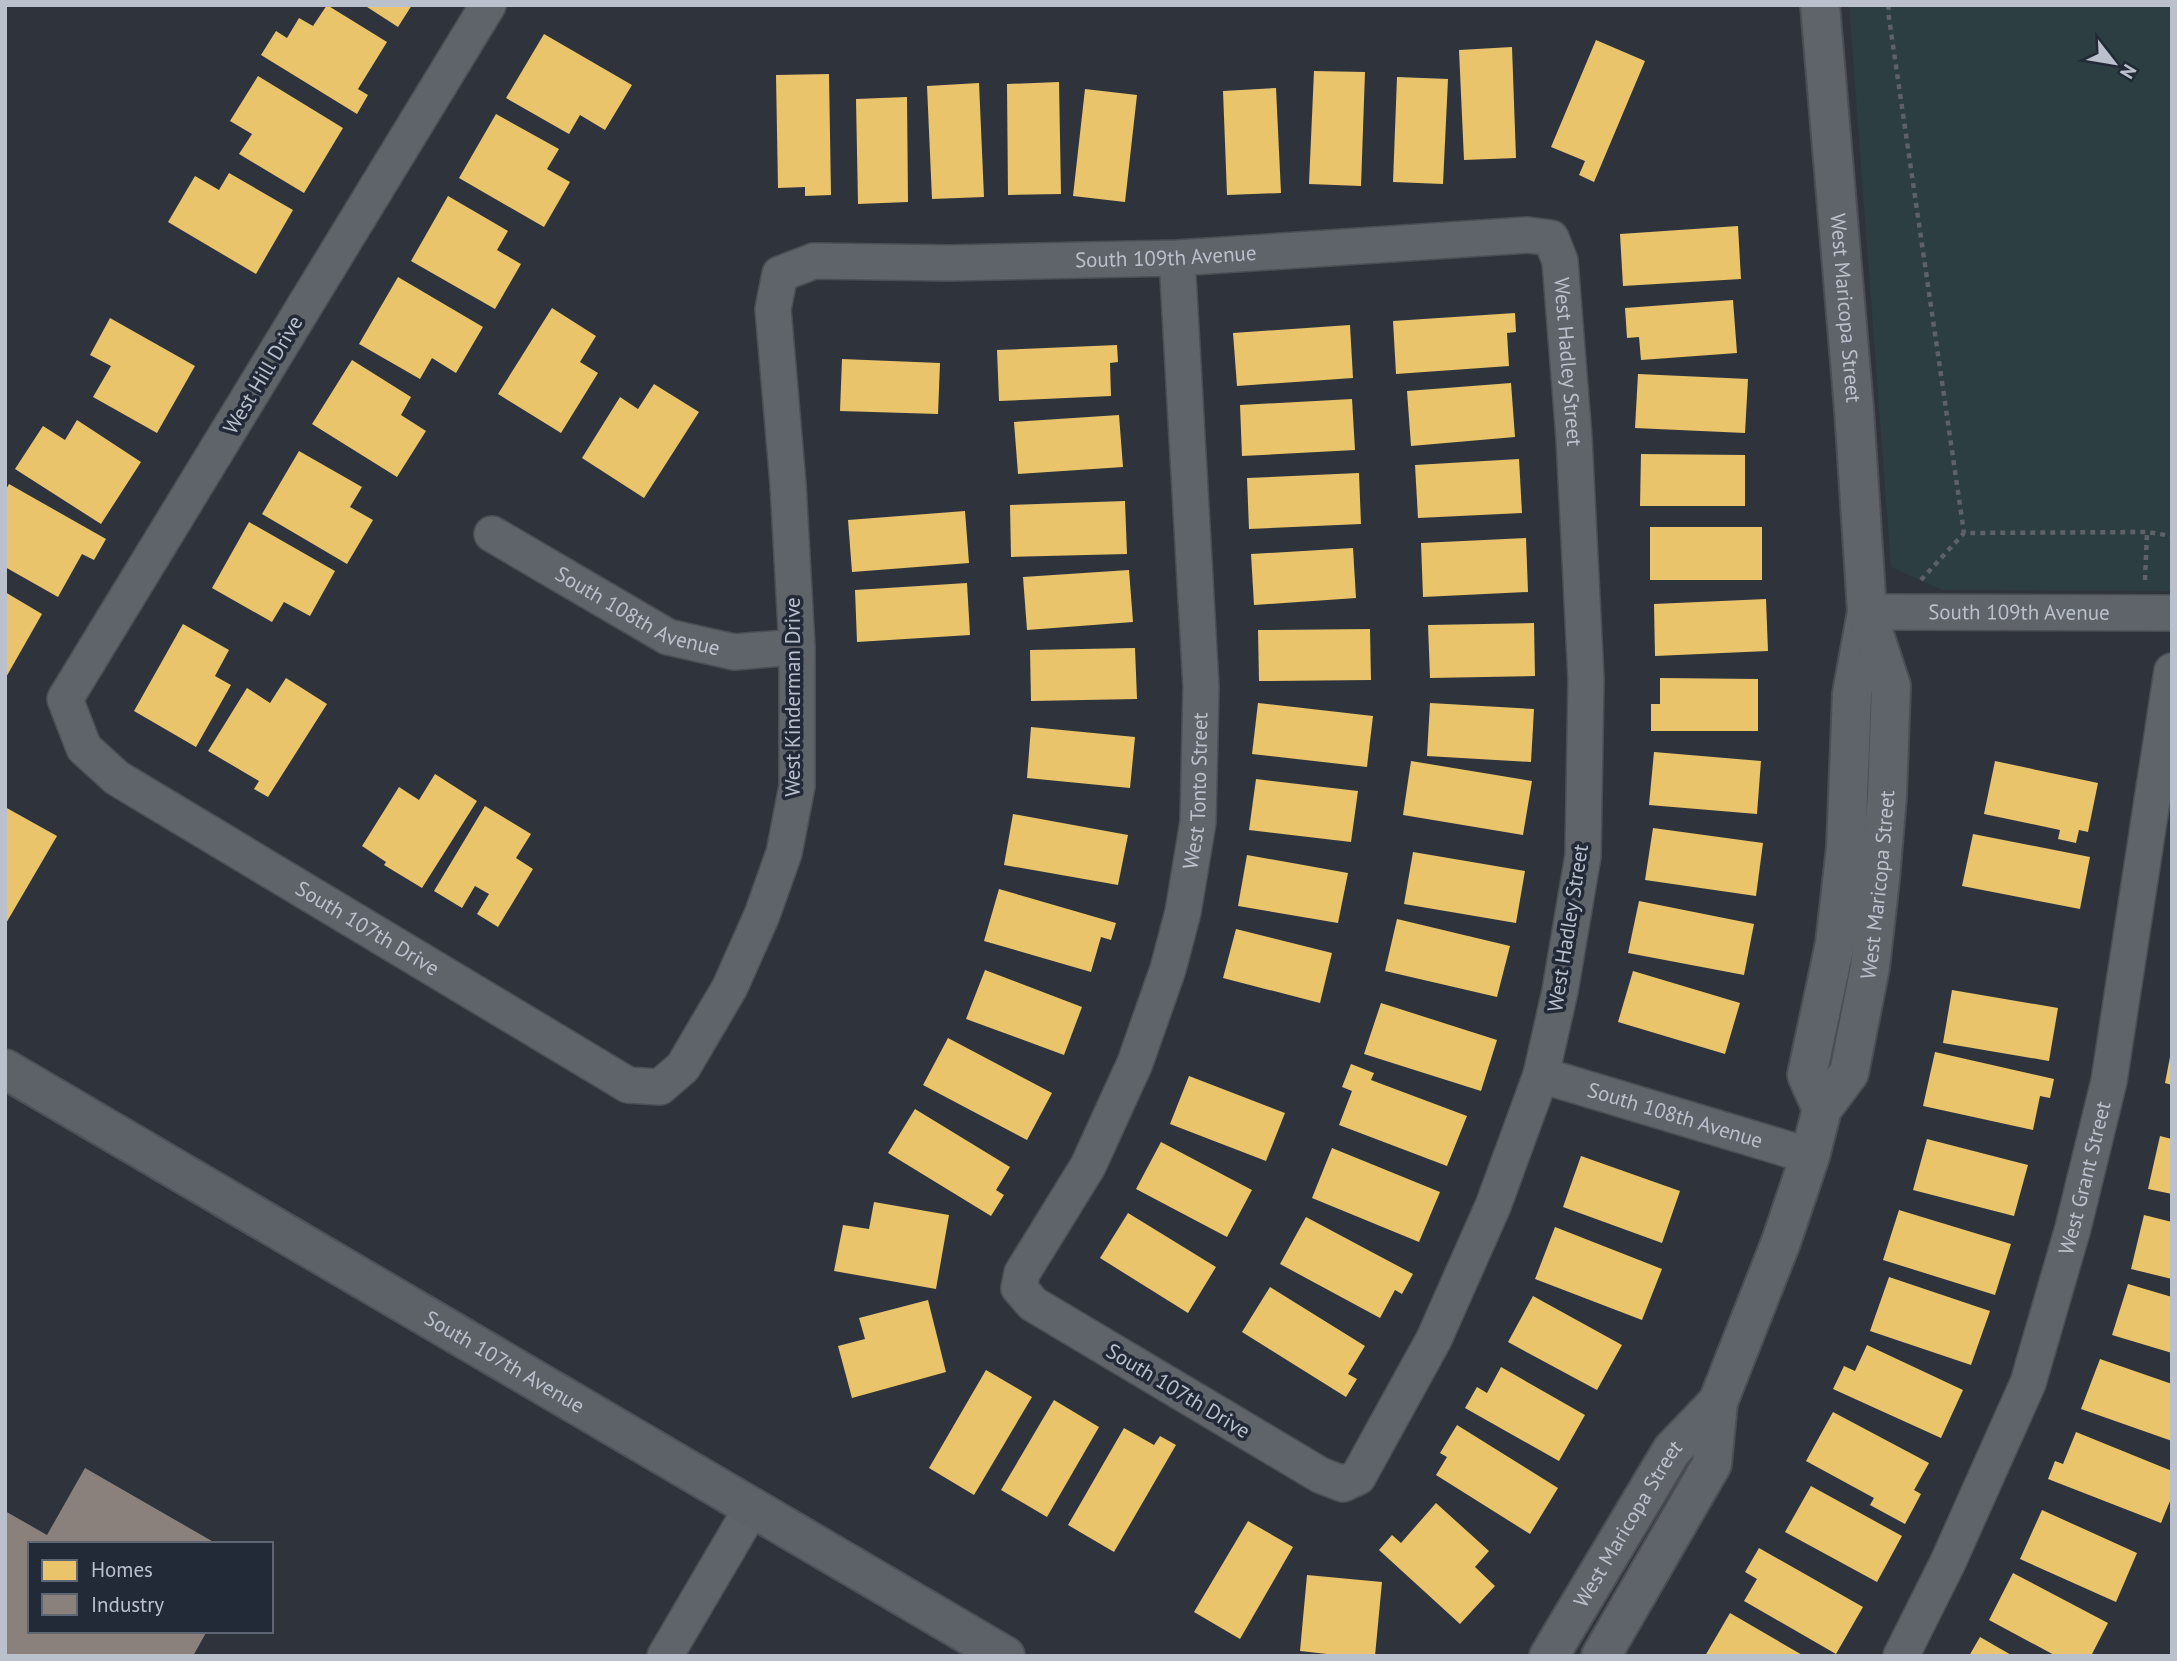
<svg xmlns="http://www.w3.org/2000/svg" width="2177" height="1661" font-family="'PT Sans',sans-serif">
<style>
.green{fill:#2c3e42}
.homes{fill:#e9c46a}
.industry{fill:#8a817c}
.lines{fill:none;stroke-linecap:round;stroke-linejoin:round}
.minor-casing{stroke:#4b4f55;stroke-width:38}
.tertiary-casing{stroke:#4b4f55;stroke-width:42}
.secondary-casing{stroke:#4d5159;stroke-width:42}
.path{stroke:#5c6267;stroke-width:4.5;stroke-dasharray:5 5;stroke-linecap:butt}
.minor{stroke:#5f636a;stroke-width:35}
.tertiary{stroke:#5f636a;stroke-width:38}
.secondary{stroke:#5d6269;stroke-width:38}
.labels{text-anchor:middle;stroke-width:7;stroke-linejoin:round;paint-order:stroke}
.street-label{font-size:21px;fill:#bac1cc;stroke:#222a38}
</style>
<rect width="100%" height="100%" fill="#2f343c"/>
<path class="green" d="M1849,5H2172V591L1943,590L1891,567Z"/>
<g class="homes">
<path d="M327,5L387,42L358,89L368,95L357,114L261,55L276,31L287,38L299,18L313,26Z"/>
<path d="M364,5H412L398,27Z"/>
<path d="M544,34L632,85L605,130L580,115L569,134L506,98Z"/>
<path d="M1596,40L1645,61L1594,182L1579,175L1585,161L1551,147Z"/>
<path d="M1512,47L1516,158L1464,160L1459,50Z"/>
<path d="M1314,71L1365,72L1361,186L1309,184Z"/>
<path d="M829,74L831,195L805,196V187L778,188L776,75Z"/>
<path d="M258,76L343,128L304,193L239,154L252,134L230,121Z"/>
<path d="M1397,77L1448,79L1443,184L1393,182Z"/>
<path d="M1059,82L1061,194L1008,195L1007,84Z"/>
<path d="M979,83L984,197L932,199L927,86Z"/>
<path d="M1276,88L1281,193L1227,195L1223,91Z"/>
<path d="M1085,89L1137,95L1125,202L1073,196Z"/>
<path d="M907,97L908,202L858,204L856,99Z"/>
<path d="M496,114L559,149L547,169L570,182L544,227L459,178Z"/>
<path d="M229,173L293,210L256,274L168,222L195,176L219,190Z"/>
<path d="M448,196L508,231L497,250L521,264L495,309L411,261Z"/>
<path d="M1738,226L1741,279L1623,286L1620,234Z"/>
<path d="M398,277L483,327L456,373L432,358L420,379L359,344Z"/>
<path d="M1733,300L1737,353L1641,360L1639,337L1627,338L1625,308Z"/>
<path d="M552,308L596,336L580,362L598,373L561,433L498,394Z"/>
<path d="M1515,313L1516,332L1507,333L1509,366L1396,374L1393,321Z"/>
<path d="M110,318L195,366L157,433L93,397L111,366L90,355Z"/>
<path d="M1350,325L1353,378L1237,386L1233,333Z"/>
<path d="M1117,345L1118,362L1110,363L1111,396L999,401L997,350Z"/>
<path d="M842,359L940,363L938,414L840,411Z"/>
<path d="M352,360L411,397L401,415L426,431L397,477L312,424Z"/>
<path d="M1638,374L1748,379L1745,433L1635,428Z"/>
<path d="M1511,383L1515,437L1411,446L1407,391Z"/>
<path d="M654,384L699,412L644,498L582,458L620,397L638,409Z"/>
<path d="M1352,399L1355,450L1242,456L1240,405Z"/>
<path d="M1119,415L1123,467L1018,474L1014,422Z"/>
<path d="M77,420L141,462L101,524L15,469L43,426L65,440Z"/>
<path d="M299,451L362,487L350,507L373,520L347,564L262,514Z"/>
<path d="M1641,454L1745,455V506H1640Z"/>
<path d="M1519,459L1522,513L1418,518L1415,465Z"/>
<path d="M1359,473L1361,524L1249,529L1247,478Z"/>
<path d="M9,484L106,539L94,560L82,554L58,597L5,567L7,541L5,540V491Z"/>
<path d="M1125,501L1127,554L1011,557L1010,505Z"/>
<path d="M965,511L969,563L852,572L848,520Z"/>
<path d="M249,522L335,571L310,616L284,602L272,622L212,588Z"/>
<rect x="1650" y="527" width="112" height="53"/>
<path d="M1526,538L1528,592L1423,597L1421,543Z"/>
<path d="M1353,548L1356,598L1254,605L1251,554Z"/>
<path d="M1129,570L1133,622L1027,630L1023,577Z"/>
<path d="M967,583L970,635L857,642L855,590Z"/>
<path d="M5,592L42,614L5,679Z"/>
<path d="M1766,599L1768,651L1655,656L1654,604Z"/>
<path d="M1534,623L1535,676L1430,678L1428,625Z"/>
<path d="M183,624L229,650L215,676L231,685L196,747L134,711Z"/>
<path d="M1370,629L1371,680L1259,681L1258,630Z"/>
<path d="M1135,648L1137,699L1031,701L1030,650Z"/>
<path d="M286,678L327,704L268,797L254,789L259,781L208,751L247,688L270,703Z"/>
<path d="M1660,678L1758,679V731H1651V704H1660Z"/>
<path d="M1258,703L1373,716L1367,767L1252,754Z"/>
<path d="M1430,703L1534,709L1531,762L1427,756Z"/>
<path d="M1031,727L1135,737L1130,788L1027,778Z"/>
<path d="M1654,752L1761,761L1757,814L1649,805Z"/>
<path d="M1411,761L1532,781L1523,835L1403,815Z"/>
<path d="M1995,761L2098,783L2088,832L2079,830L2076,843L2058,839L2060,830L1984,814Z"/>
<path d="M435,774L477,801L422,888L384,865L386,862L362,846L399,787L419,800Z"/>
<path d="M1256,779L1358,791L1351,842L1249,830Z"/>
<path d="M485,806L531,834L516,858L533,869L498,927L477,914L489,894L475,886L462,908L434,891Z"/>
<path d="M5,807L57,836L5,925Z"/>
<path d="M1013,814L1128,835L1118,885L1004,865Z"/>
<path d="M1653,828L1763,843L1756,896L1645,880Z"/>
<path d="M1973,834L2090,857L2080,909L1962,886Z"/>
<path d="M1413,852L1525,871L1516,923L1404,904Z"/>
<path d="M1247,855L1348,873L1338,923L1238,906Z"/>
<path d="M999,889L1116,923L1111,940L1101,937L1091,972L984,941Z"/>
<path d="M1639,901L1754,924L1744,975L1628,953Z"/>
<path d="M1397,919L1510,946L1497,997L1385,971Z"/>
<path d="M1236,929L1332,953L1320,1003L1223,978Z"/>
<path d="M985,970L1082,1007L1064,1055L966,1019Z"/>
<path d="M1633,971L1740,1003L1725,1054L1618,1022Z"/>
<path d="M1952,990L2058,1008L2049,1061L1943,1043Z"/>
<path d="M1381,1003L1497,1040L1481,1091L1364,1054Z"/>
<path d="M948,1038L1052,1093L1027,1140L923,1085Z"/>
<path d="M1935,1052L2054,1079L2050,1098L2040,1096L2033,1130L1923,1106Z"/>
<path d="M2170,1057H2172V1085L2165,1083Z"/>
<path d="M1351,1064L1374,1073L1371,1080L1467,1116L1447,1166L1339,1125L1352,1091L1342,1087Z"/>
<path d="M1189,1076L1285,1113L1266,1161L1170,1124Z"/>
<path d="M915,1109L1010,1167L996,1190L1004,1195L991,1216L888,1153Z"/>
<path d="M2160,1136L2172,1139V1194L2148,1189Z"/>
<path d="M1927,1139L2028,1165L2014,1216L1913,1190Z"/>
<path d="M1161,1142L1252,1190L1227,1237L1136,1189Z"/>
<path d="M1332,1148L1440,1192L1419,1242L1312,1198Z"/>
<path d="M1581,1156L1680,1191L1662,1243L1563,1207Z"/>
<path d="M874,1202L949,1215L936,1289L834,1271L843,1225L869,1229Z"/>
<path d="M1899,1210L2011,1244L1995,1295L1883,1260Z"/>
<path d="M1128,1213L1216,1267L1188,1313L1100,1258Z"/>
<path d="M2144,1215L2172,1222V1279L2131,1269Z"/>
<path d="M1306,1217L1413,1274L1402,1294L1395,1290L1380,1318L1280,1264Z"/>
<path d="M1555,1227L1662,1269L1642,1320L1535,1279Z"/>
<path d="M1889,1277L1990,1311L1971,1365L1870,1331Z"/>
<path d="M2128,1284L2172,1297V1353L2112,1335Z"/>
<path d="M1270,1287L1365,1346L1348,1374L1357,1379L1346,1397L1242,1332Z"/>
<path d="M1533,1296L1622,1345L1597,1390L1508,1342Z"/>
<path d="M928,1300L946,1372L852,1398L838,1346L865,1339L859,1318Z"/>
<path d="M1867,1345L1963,1390L1941,1438L1833,1389L1844,1366L1855,1371Z"/>
<path d="M2100,1359L2172,1384V1441L2081,1409Z"/>
<path d="M1501,1367L1585,1415L1559,1461L1465,1408L1477,1387L1487,1393Z"/>
<path d="M986,1370L1032,1397L974,1495L929,1468Z"/>
<path d="M1054,1400L1099,1427L1047,1517L1001,1490Z"/>
<path d="M1833,1412L1929,1463L1914,1490L1921,1494L1905,1524L1870,1505L1874,1498L1806,1461Z"/>
<path d="M1457,1425L1558,1488L1530,1534L1436,1475L1447,1457L1440,1453Z"/>
<path d="M1124,1428L1154,1445L1160,1436L1176,1445L1114,1552L1068,1525Z"/>
<path d="M2076,1432L2172,1471V1496L2161,1523L2048,1479L2055,1461L2063,1464Z"/>
<path d="M1811,1486L1902,1536L1877,1582L1785,1532Z"/>
<path d="M1436,1503L1489,1551L1475,1567L1495,1586L1460,1624L1379,1550L1392,1535L1401,1543Z"/>
<path d="M2042,1510L2137,1553L2116,1602L2020,1559Z"/>
<path d="M1248,1521L1293,1547L1240,1639L1194,1612Z"/>
<path d="M1759,1548L1863,1607L1836,1654L1744,1601L1757,1579L1745,1572Z"/>
<path d="M2013,1573L2108,1623L2091,1656H2056L1989,1620Z"/>
<path d="M1307,1575L1382,1582L1375,1656H1327V1654L1300,1651Z"/>
<path d="M1730,1613L1804,1656H1705Z"/>
<path d="M1980,1637L2013,1656H1969Z"/>
</g>
<path class="industry" d="M85,1468L217,1544H30V1631H207L193,1656H5V1511L47,1535Z"/>
<g class="lines">
<defs>
<g id="minor">
<path id="s1" d="M488,5L65,699L84,748L117,778L628,1085L660,1087L683,1067L730,987L762,915L784,853L797,786V647L788,484L773,309L780,274L814,261L950,263L1177,258L1528,235L1551,238L1560,261L1574,438L1586,679L1583,856L1560,991L1541,1075L1493,1206L1434,1339L1358,1477L1343,1484L1320,1475L1033,1304L1019,1288L1022,1273L1088,1166L1135,1063L1168,969L1183,912L1198,822L1201,687L1177,258"/>
<path id="s2" d="M492,534L668,637L734,652L797,647"/>
<path id="s3" d="M1867,612L2172,613"/>
<path id="s4" d="M1541,1075L1810,1156"/>
<path d="M665,1656L753,1506"/>
<path id="s5" d="M1901,1656L1948,1562L2028,1383L2073,1228L2109,1081L2172,671"/>
</g>
<g id="tertiary">
<path id="s6" d="M1820,5L1854,409L1867,612L1852,694L1846,848L1835,944L1807,1075L1822,1109"/>
<path id="s7" d="M1549,1656L1672,1450L1718,1402"/>
<path id="s8" d="M1601,1656L1712,1464L1718,1402L1781,1242L1810,1156L1822,1109L1849,1073L1870,967L1880,879L1887,796L1891,686L1868,616"/>
</g>
<g id="secondary">
<path id="s9" d="M5,1069L1005,1656"/>
</g>
</defs>
<use href="#minor" class="minor-casing"/>
<use href="#tertiary" class="tertiary-casing"/>
<use href="#secondary" class="secondary-casing"/>
<g class="path">
<path d="M1889,5L1888,11L1964,533"/>
<path d="M1921,580L1964,533L2147,532L2172,536"/>
<path d="M2145,580L2147,532"/>
</g>
<use href="#minor" class="minor"/>
<use href="#tertiary" class="tertiary"/>
<use href="#secondary" class="secondary"/>
</g>
<g class="labels">
<g class="street-label">
<text dy="7" stroke="none"><textPath href="#s1" startOffset="2776">South 109th Avenue</textPath></text>
<text dy="7" stroke="none"><textPath href="#s6" startOffset="304">West Maricopa Street</textPath></text>
<text dy="7" stroke="none"><textPath href="#s1" startOffset="3288">West Hadley Street</textPath></text>
<text transform="translate(263 375) rotate(-59)" y="7">West Hill Drive</text>
<text dy="7" stroke="none"><textPath href="#s2" startOffset="166">South 108th Avenue</textPath></text>
<text dy="7" stroke="none"><textPath href="#s3" startOffset="152">South 109th Avenue</textPath></text>
<text transform="translate(793 697) rotate(-90)" y="7">West Kinderman Drive</text>
<text dy="7" stroke="none"><textPath href="#s1" startOffset="5380">West Tonto Street</textPath></text>
<text dy="7" stroke="none"><textPath href="#s8" startOffset="831">West Maricopa Street</textPath></text>
<text dy="7" stroke="none"><textPath href="#s1" startOffset="1202">South 107th Drive</textPath></text>
<text transform="translate(1568 928) rotate(-81)" y="7">West Hadley Street</text>
<text dy="7" stroke="none"><textPath href="#s4" startOffset="140">South 108th Avenue</textPath></text>
<text dy="7" stroke="none"><textPath href="#s5" startOffset="514">West Grant Street</textPath></text>
<text dy="7" stroke="none"><textPath href="#s9" startOffset="579">South 107th Avenue</textPath></text>
<text transform="translate(1178 1391) rotate(31)" y="7">South 107th Drive</text>
<text dy="7" stroke="none"><textPath href="#s7" startOffset="154">West Maricopa Street</textPath></text>
</g>
</g>
<rect width="2177" height="1661" fill="none" stroke="#bac1cc" stroke-width="14"/>
<rect x="28" y="1542" width="245" height="91" fill="#222a38" stroke="#5f6673" stroke-width="2"/>
<rect x="42" y="1560" width="35" height="21" fill="#e9c46a" stroke="#5f6673" stroke-width="2"/>
<text x="91" y="1577" font-size="21" fill="#bac1cc">Homes</text>
<rect x="42" y="1594" width="35" height="21" fill="#8a817c" stroke="#5f6673" stroke-width="2"/>
<text x="91" y="1612" font-size="21" fill="#bac1cc">Industry</text>
<g transform="translate(2114 63) rotate(121)" stroke="#222a38" stroke-width="5" paint-order="stroke">
<path d="M0-5L12 26L0 18L-12 26Z" fill="#bac1cc"/>
<text y="-10" font-size="19" font-weight="bold" text-anchor="middle" fill="#bac1cc">N</text>
</g>
</svg>
